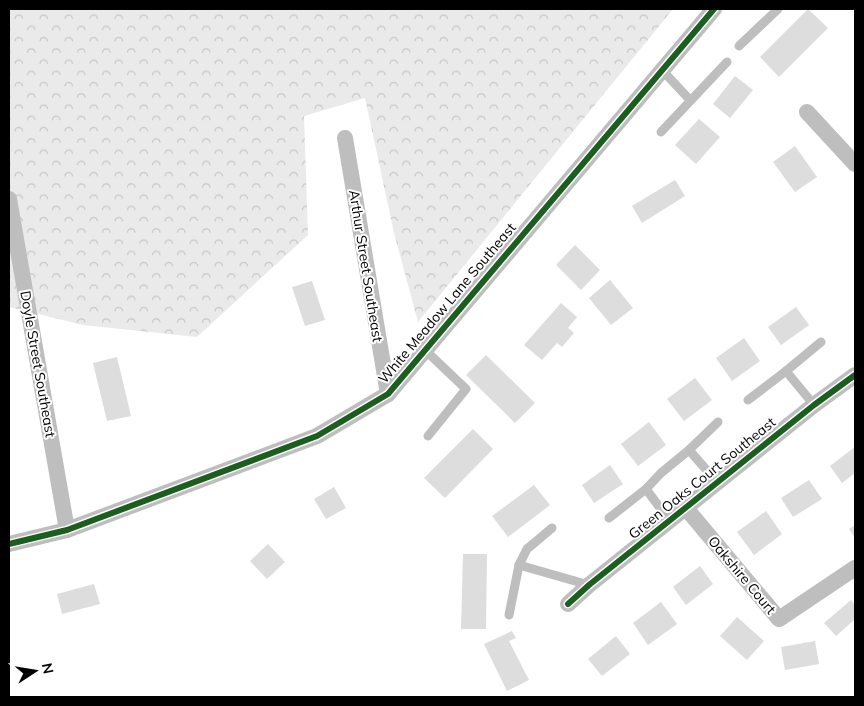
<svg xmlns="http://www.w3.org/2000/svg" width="864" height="706" font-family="Mulish,sans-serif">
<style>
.forest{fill:url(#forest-crowns)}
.building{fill:#ddd}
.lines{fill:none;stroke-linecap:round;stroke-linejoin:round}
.lane{stroke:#bebebe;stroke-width:9}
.street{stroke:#bebebe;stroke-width:16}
.cycleway-casing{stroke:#fff;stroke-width:9}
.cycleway{stroke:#1b5e20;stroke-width:6}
.labels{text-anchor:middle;stroke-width:4;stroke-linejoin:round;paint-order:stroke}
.street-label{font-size:14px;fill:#000;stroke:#fff}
</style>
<defs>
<pattern id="forest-crowns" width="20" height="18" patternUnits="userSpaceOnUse" patternTransform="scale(1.25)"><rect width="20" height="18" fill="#eaeaea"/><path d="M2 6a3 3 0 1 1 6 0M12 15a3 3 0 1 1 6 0" fill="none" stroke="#c7c7c7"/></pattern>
</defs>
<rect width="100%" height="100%" fill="#fff"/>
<path class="forest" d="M9,9H673L418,322L394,233L365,98L304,116L308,235L197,337L83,325L9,307Z"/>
<g class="building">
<path d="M808,9L828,28L779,77L760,57Z"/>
<path d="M735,76L753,90L730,118L713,104Z"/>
<path d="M699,119L720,137L696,164L675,145Z"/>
<path d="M795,146L817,177L795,192L773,162Z"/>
<path d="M675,180L685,196L642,223L632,206Z"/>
<path d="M575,245L600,270L581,290L556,265Z"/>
<path d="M610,280L633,308L611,325L589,298Z"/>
<path d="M312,281L325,320L305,326L292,287Z"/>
<path d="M561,303L577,317L568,328L574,333L562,347L557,343L542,360L524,345Z"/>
<path d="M796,307L809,325L781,345L768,327Z"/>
<path d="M744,338L760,361L732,381L716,358Z"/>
<path d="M486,355L535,403L515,423L466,375Z"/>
<path d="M117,357L131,416L107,421L93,363Z"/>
<path d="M695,378L712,400L684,421L667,399Z"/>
<path d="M649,422L666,445L638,466L621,444Z"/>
<path d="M473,429L493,449L445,498L424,478Z"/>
<path d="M855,447V473L842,483L830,466Z"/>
<path d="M610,465L623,484L594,503L582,485Z"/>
<path d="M809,480L822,499L793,517L781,498Z"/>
<path d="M534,485L550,505L508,537L492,516Z"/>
<path d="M334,487L346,508L326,519L314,499Z"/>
<path d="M766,511L782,534L754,555L737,532Z"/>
<path d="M855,525V538L849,529Z"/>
<path d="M268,544L285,562L267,579L250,561Z"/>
<path d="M463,554H487L486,629H461Z"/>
<path d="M700,566L713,584L686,605L673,587Z"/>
<path d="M94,584L100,604L62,614L57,594Z"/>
<path d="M851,600L855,605V619L836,636L824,623Z"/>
<path d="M661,602L677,624L648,645L633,623Z"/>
<path d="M737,617L764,641L747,660L720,636Z"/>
<path d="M512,631L516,638L509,641L529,680L507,691L484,644Z"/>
<path d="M616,636L630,654L602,676L588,659Z"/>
<path d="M815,641L819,664L785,670L781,647Z"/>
</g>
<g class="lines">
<g class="lane">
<path d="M739,46L778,9"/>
<path d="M662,70L690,100"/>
<path d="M661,132L727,62"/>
<path d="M425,350L466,389L428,436"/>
<path d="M748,400L786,371"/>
<path d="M814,405L786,371L821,342"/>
<path d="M689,450L718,422"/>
<path d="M609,518L646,489"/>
<path d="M669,520L646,489L661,473L689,450L717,482"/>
<path d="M552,528L527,549L519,565L589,585"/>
<path d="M509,615L519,565"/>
</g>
<g class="street">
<path d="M807,112L855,164"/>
<path d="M345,138L388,394"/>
<path d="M9,199L67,530"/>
<path d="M685,507L779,619L855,568"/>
<path d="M9,544L67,530L317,436L388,394L714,9"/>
<path d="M568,604L589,585L814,405L855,375"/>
</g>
<defs>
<g id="cycleway">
<path d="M9,544L67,530L317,436L388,394L714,9"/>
<path d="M568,604L589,585L814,405L855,375"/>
</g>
</defs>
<use href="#cycleway" class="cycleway-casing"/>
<use href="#cycleway" class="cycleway"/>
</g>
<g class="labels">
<g class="street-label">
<text transform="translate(366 266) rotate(81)" y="5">Arthur Street Southeast</text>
<text transform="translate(447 303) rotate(-50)" y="5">White Meadow Lane Southeast</text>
<text transform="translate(38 364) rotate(80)" y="5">Doyle Street Southeast</text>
<text transform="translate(702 478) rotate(-39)" y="5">Green Oaks Court Southeast</text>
<text transform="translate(742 575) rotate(50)" y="5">Oakshire Court</text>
</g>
</g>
<rect width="864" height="706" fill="none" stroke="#000000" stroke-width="20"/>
<g transform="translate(35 671) rotate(78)" stroke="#ffffff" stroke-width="4" paint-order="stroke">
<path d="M0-4L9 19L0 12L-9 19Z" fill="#000000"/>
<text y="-8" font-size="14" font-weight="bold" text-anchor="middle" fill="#000000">N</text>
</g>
</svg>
